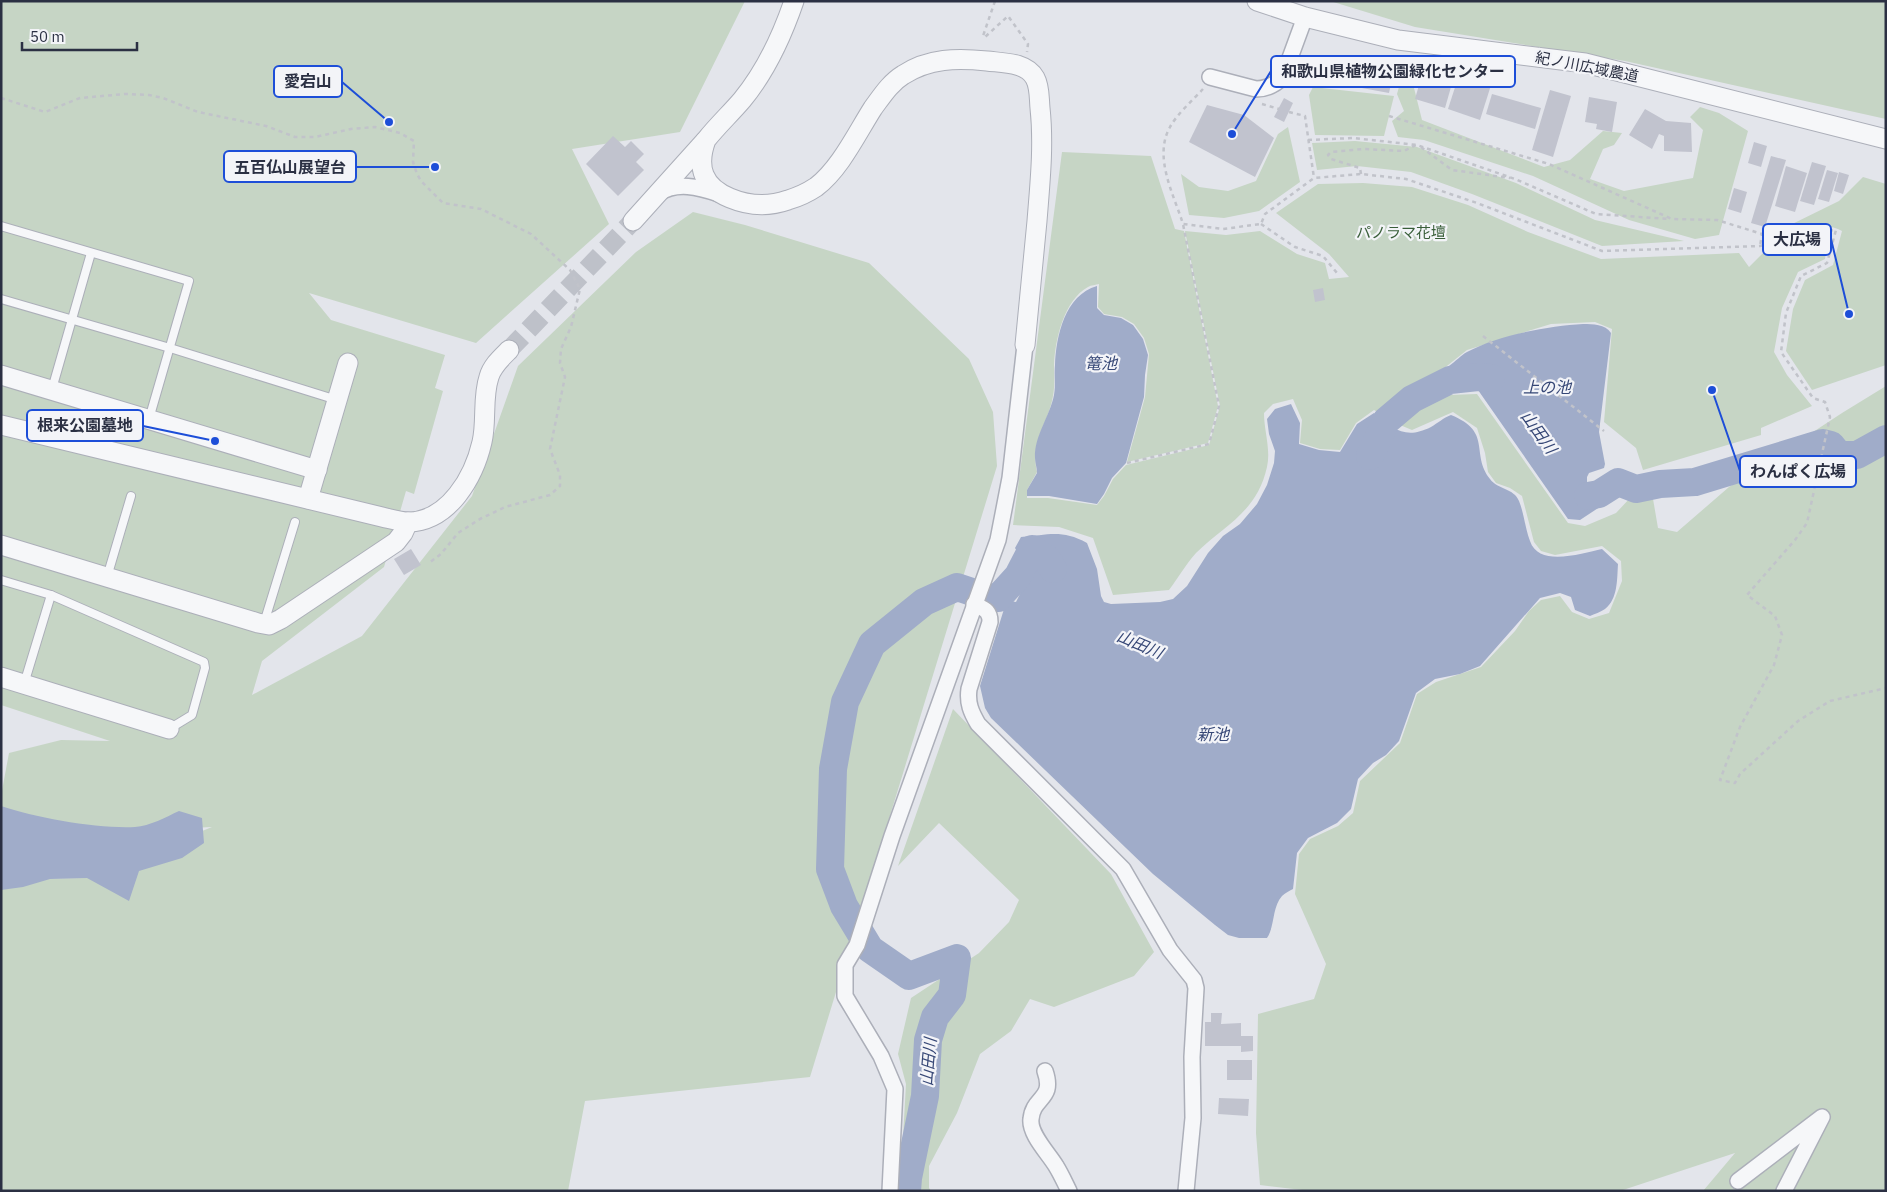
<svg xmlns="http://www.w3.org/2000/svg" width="1887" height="1192" font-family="'IBM Plex Sans','Noto Sans JP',sans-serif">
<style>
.green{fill:#c6d5c5}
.water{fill:#a0acc9}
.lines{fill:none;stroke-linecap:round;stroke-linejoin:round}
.river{stroke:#a0acc9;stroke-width:28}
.building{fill:#c1c3ce}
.tertiary-tunnel{stroke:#bec1c9;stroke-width:19;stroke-dasharray:19 9;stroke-linecap:butt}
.service-casing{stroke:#acafb9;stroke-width:10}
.minor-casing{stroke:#acafb9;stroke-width:18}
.tertiary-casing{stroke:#acafb9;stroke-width:21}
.path{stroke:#c1c3ca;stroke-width:2.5;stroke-dasharray:4 4;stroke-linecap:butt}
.service{stroke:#f6f7f9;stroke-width:8}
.minor{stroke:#f6f7f9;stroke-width:15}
.tertiary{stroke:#f6f7f9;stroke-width:19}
.labels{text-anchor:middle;stroke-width:4.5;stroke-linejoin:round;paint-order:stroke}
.street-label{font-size:15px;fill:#2b3043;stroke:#f3f4f8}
.park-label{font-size:15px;fill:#395e39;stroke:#f3f4f8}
.water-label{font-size:16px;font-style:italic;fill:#364776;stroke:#f3f4f8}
.leader{fill:none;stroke:#1d4ed8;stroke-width:2}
.callout-dot{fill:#1d4ed8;stroke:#f3f4f8;stroke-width:2}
.callout{fill:#f3f4f8;stroke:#1d4ed8;stroke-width:2}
.callout-label{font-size:16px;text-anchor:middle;font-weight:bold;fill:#2b3043}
</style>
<rect width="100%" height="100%" fill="#e3e5eb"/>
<g class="green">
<path d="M1,1H745L680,132L572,149L609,224L476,343L309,293L331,320L445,355L435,388L443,391L414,494L406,491L384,567L262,661L252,695L362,636L472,496L518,366L636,252L693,212L745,225L869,263L969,359L993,412L997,466L810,1077L585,1101L568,1191H1V879L87,878L212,827L86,833L1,821V796L9,753L61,740L110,741L1,705Z"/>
<path d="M1330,1H1886V119L1625,61L1415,27Z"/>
<path d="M1404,69L1419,73L1414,88L1422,120L1544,167L1570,160L1603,131L1622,133L1614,145L1603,149L1590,179L1624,191L1693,178L1703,130L1690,117L1700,107L1719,113L1748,131L1719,235L1695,239L1629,220L1533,176L1424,140L1398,137L1392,121L1404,111L1397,94Z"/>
<path d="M1313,87L1394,96L1384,136L1315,135L1309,95Z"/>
<path d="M1288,127L1300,182L1259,211L1224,218L1189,215L1181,174L1199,187L1228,191L1256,181L1278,134Z"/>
<path d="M1355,141L1417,147L1516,183L1595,220L1684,241L1602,246L1472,194L1411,172L1357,166L1317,170L1312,143Z"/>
<path d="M1062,152L1151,156L1175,229L1184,231L1218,406L1208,443L1127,462L1145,397L1149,354L1144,338L1134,324L1122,317L1104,314L1098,307L1099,284C1096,285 1091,285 1088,287C1064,300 1055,340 1054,365C1054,375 1055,385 1053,396C1048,425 1030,440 1037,472L1027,490V498H1048L1097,505L1104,496L1113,479L1126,465L1209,445L1220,406L1185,231L1226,235L1260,231L1297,254L1325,263L1329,279L1349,277L1329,254L1276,213L1318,184L1363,183L1412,187L1468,205L1528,232L1601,259L1739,253L1749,267L1765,251L1805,237L1828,235L1825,259L1798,272L1782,308L1774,352L1787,375L1812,406L1761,428V435L1643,470L1636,448L1604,422L1612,329L1595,322L1551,324L1467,350L1384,416L1374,410L1356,423L1340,450L1320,449L1300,443L1302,420L1293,399L1273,404L1264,413C1264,431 1271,449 1267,467C1257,512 1226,524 1196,553C1186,564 1178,578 1169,590L1113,595L1093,538L1059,527L1013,525Z"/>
<path d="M1863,177L1886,184V365L1812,390L1786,351L1793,309L1805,280L1833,265L1842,231C1823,219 1788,234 1768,240L1770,235L1839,201Z"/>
<path d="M1886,386V1191H1703L1735,1153L1620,1191H1311L1260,1185L1256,1133L1258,1014L1314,999L1326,964L1295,894L1299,854L1310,839L1338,826L1353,813L1360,781L1400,743L1417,694L1436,682L1481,667L1515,631L1529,611L1541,600L1560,596L1572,612L1589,619L1609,613L1622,581L1621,561L1602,546L1555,555L1541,551L1534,542L1522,496L1510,488L1496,483L1488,472L1485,453L1477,428L1453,412L1412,430L1400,425L1395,420L1411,406L1449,395L1477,394L1568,523L1585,526L1616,513L1631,497L1652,493L1658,528L1677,532L1729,487L1842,413Z"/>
<path d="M953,709L1111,874L1154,952L1134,976L1054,1007L1030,999L1011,1031L980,1054L957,1113L929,1166V1188L931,1191H900L906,1084L898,1054L911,998L979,953L1009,922L1019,900L939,823L898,866Z"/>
</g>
<g class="water">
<path d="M1097,286V308L1104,315L1121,318L1133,325L1143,339L1148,355L1145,375L1144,397L1126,463L1112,478L1104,494L1097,504L1049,496H1027V490L1037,473C1037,468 1035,462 1035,458C1034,436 1050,416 1054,395C1056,385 1054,375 1055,365C1056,336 1065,295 1097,286Z"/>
<path d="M1583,324C1593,324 1605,324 1611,333L1599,432L1605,464L1604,468L1589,473L1587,477V482L1594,488L1614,474L1621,478L1622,486L1621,493L1580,520L1568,519L1478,390L1459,389L1449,366C1455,362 1461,355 1467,352C1498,335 1549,326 1583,324Z"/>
<path d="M1291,404L1300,423L1299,444L1319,450L1340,452L1357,424L1374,413C1394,429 1405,440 1431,427C1438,423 1443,418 1451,415C1493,432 1470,453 1490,479C1498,490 1514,488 1519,501C1524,513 1525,528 1530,541C1539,568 1582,553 1602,549L1618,564C1617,579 1618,599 1605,609C1601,612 1594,614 1590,616L1575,610L1571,597L1560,593L1540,598L1480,666L1460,674L1435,679L1416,693L1399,741L1386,755L1373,763L1358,779L1351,809L1337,823L1308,838L1297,853L1293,889C1289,891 1285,893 1282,896C1272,907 1275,926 1267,938H1239L1228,935L1215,925L1153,874L991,718L985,708L980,686L1004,609L1010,601L1016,602L1035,564L1034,559L1018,553L1015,548L1021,537C1048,535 1062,529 1087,543L1097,569L1101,596L1104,602L1111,604L1160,602L1173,599L1187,586L1208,553L1223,536L1240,524L1257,504L1267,485L1274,463L1275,451L1269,434L1267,419L1275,409Z"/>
<path d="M1,806C36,818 99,829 135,827C150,826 166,817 179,811L202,818L204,843L182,858L139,871L129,901L87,878L50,879L23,887L1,890Z"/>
</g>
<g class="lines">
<g class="river">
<path d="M1370,456L1386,421L1412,399L1450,380L1478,377L1491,378"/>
<path d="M1588,496L1599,494L1618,482L1636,489L1660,484L1695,482L1823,443L1831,445L1839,455H1857L1886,439"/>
<path d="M907,1191L908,1178L925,1096L928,1040L935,1017L952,995L957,958L909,976L870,949L844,906L830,869L833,769L845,702L872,644L924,602L957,587L987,597L998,598L1018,576L1032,549L1047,559L1053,569"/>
</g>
</g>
<g class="building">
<path d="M1345,56L1395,65L1389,93L1340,84Z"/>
<path d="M1324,69L1336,71L1333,87L1321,85Z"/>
<path d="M1423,71L1453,80L1445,108L1415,99Z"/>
<path d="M1459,75L1491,85L1480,120L1448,109Z"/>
<path d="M1550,90L1571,96L1553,157L1532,150Z"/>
<path d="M1492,94L1541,108L1535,129L1486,114Z"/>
<path d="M1589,97L1617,102L1612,132L1596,129L1597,124L1585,122Z"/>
<path d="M1284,98L1293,103L1284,122L1274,117Z"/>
<path d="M1207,105L1244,115L1274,138L1255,177L1189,142Z"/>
<path d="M1645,109L1666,121L1691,123L1692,152L1664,151V136L1659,134L1652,149L1629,135Z"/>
<path d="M613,136L625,147L631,141L644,154L636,162L644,170L618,196L586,164Z"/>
<path d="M1754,142L1767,146L1761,167L1748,163Z"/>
<path d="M1771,156L1786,160L1765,227L1751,223Z"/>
<path d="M1812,162L1826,166L1814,205L1800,201Z"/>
<path d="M1786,166L1807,173L1795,212L1775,206Z"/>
<path d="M1827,170L1838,173L1829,202L1818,199Z"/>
<path d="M1839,172L1849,175L1843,194L1834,191Z"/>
<path d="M1734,188L1747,192L1741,213L1728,209Z"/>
<path d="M1323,288L1325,300L1315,302L1313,290Z"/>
<path d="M411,549L421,565L404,575L394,559Z"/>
<path d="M1211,1013H1222L1221,1024L1241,1023V1036H1253V1051L1241,1052V1046H1205V1022H1211Z"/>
<rect x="1227" y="1060" width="25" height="20"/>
<path d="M1219,1098L1249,1099L1248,1116L1218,1114Z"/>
</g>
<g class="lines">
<path class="tertiary-tunnel" d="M509,350L633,221"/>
<defs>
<g id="service">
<path d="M1,226L189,281L149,419"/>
<path d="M1,299L170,348L337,400"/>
<path d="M52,389L91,253"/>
<path d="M107,577L131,496"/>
<path d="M1,580L51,595L204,662L205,668L192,715L169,729"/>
<path d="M264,623L295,522"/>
<path d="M24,684L51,595"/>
</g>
<g id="minor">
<path d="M1210,77L1256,89C1267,89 1275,85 1283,77L1305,17"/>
<path d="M658,194C676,181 699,187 719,194"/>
<path d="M974,604C984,609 990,610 990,622L969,689C967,703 971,712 978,724L1123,869L1170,950L1194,980L1196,988L1192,1057L1193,1118L1186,1191"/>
<path d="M1045,1071C1055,1100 1033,1096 1031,1119C1029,1134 1049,1154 1056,1166C1061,1174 1065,1183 1069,1191"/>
<path d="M1738,1181L1822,1117L1784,1191"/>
<path d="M890,1191L895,1089L881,1056L845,996V965L857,945L892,836L998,540L1010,478L1025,345"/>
</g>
<g id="tertiary">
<path d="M794,1C782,36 766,71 742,100C730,114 717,126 706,140C696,167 703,187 730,198C749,206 768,207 788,200C798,197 807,193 816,187C840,169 857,133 873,108C882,96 890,83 903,75C929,58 957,58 987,61C1003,63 1026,62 1035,78C1040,87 1039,98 1040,108C1044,145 1040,183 1037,221C1033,262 1029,303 1025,345"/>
<path d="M1257,1L1305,17L1398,40L1585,63L1886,139"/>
<path d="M633,221L705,141"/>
<path d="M1,375L317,470"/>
<path d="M1,425L382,517C391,519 400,522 409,522C449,521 474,477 482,442C487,421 482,398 489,377C492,366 501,358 509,350"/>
<path d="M308,499L348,363"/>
<path d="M1,545L258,623L269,625L281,619L396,542L403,533L408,522"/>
<path d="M1,677L169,729"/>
</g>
</defs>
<use href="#service" class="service-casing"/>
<use href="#minor" class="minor-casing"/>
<use href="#tertiary" class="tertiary-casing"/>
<g class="path">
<path d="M995,1L983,36L985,37L1008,16L1028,44L1027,52"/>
<path d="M1203,89C1193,100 1177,114 1170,127C1153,157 1174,195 1183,224L1223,229L1261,224L1265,214L1314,178L1361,174L1406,179L1477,203L1602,251L1760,246L1800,233L1836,230L1827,263L1801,276L1786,313L1781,352L1813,398L1825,402L1830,417L1807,523L1795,540L1747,595L1775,616L1782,635L1774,665L1740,727L1720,780L1735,783L1740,774L1798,721L1830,701L1886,688"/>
<path d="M1,98L45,112L80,98L125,94L149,95L163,98L198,112L266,126L295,137H315L351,129L375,127L400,133L414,141L413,162L417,174L421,181L443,203L481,209L531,234L570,270L580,289L571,327L561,349L560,363L565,377L550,449L560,475V486L550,495L505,507L480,519L458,533L441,554L429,563"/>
<path d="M1262,104L1279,109"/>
<path d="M1289,112L1305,116L1314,178"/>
<path d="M1389,116L1549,164L1672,219L1717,220L1762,234L1760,246"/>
<path d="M1308,140L1353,138L1417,145L1515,179L1596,214L1670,219"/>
<path d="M1421,147L1452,170L1510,178"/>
<path d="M1361,174L1360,168L1331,159L1328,155L1331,152L1364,149L1404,151L1416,145"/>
<path d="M1261,224L1295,247L1323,256L1337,273"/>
<path d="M1483,336L1604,431"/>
<path d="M1127,463L1209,444L1219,406L1183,224"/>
</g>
<use href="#service" class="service"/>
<use href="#minor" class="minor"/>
<use href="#tertiary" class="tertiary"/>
</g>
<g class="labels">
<g class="street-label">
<text transform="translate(1587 67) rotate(11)" y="5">紀ノ川広域農道</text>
</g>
<g class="park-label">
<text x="1401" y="238">パノラマ花壇</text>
</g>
<g class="water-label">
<text x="1101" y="369">篭池</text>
<text x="1547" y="393">上の池</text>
<text transform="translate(1539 432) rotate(54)" y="6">山田川</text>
<text transform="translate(1140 644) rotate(23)" y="6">山田川</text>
<text x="1213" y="740">新池</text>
<text transform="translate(928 1062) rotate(-85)" y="6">山田川</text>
</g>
</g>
<path class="leader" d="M1232 134L1271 71M389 122L342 82M435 167L356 167M1849 314L1831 239M215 441L143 426M1712 390L1740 471"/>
<g class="callout-dot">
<circle cx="1232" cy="134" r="5"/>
<circle cx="389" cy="122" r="5"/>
<circle cx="435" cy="167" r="5"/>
<circle cx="1849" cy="314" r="5"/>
<circle cx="215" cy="441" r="5"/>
<circle cx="1712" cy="390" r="5"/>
</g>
<g class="callout">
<rect x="1271" y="56" width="244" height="31" rx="5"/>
<rect x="274" y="66" width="68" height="31" rx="5"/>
<rect x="224" y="151" width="132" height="31" rx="5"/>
<rect x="1763" y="224" width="68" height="31" rx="5"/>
<rect x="27" y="410" width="116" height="31" rx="5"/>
<rect x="1740" y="456" width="116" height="31" rx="5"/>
</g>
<g class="callout-label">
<text x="1393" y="77">和歌山県植物公園緑化センター</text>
<text x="308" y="87">愛宕山</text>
<text x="290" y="173">五百仏山展望台</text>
<text x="1797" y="245">大広場</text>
<text x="85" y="431">根来公園墓地</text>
<text x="1798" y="477">わんぱく広場</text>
</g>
<rect width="1887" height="1192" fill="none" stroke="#2b3043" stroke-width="5"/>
<path d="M22 42v8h115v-8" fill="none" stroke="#2b3043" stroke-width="2.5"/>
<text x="30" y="42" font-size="15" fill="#2b3043" stroke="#f3f4f8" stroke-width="4" paint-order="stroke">50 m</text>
</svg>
